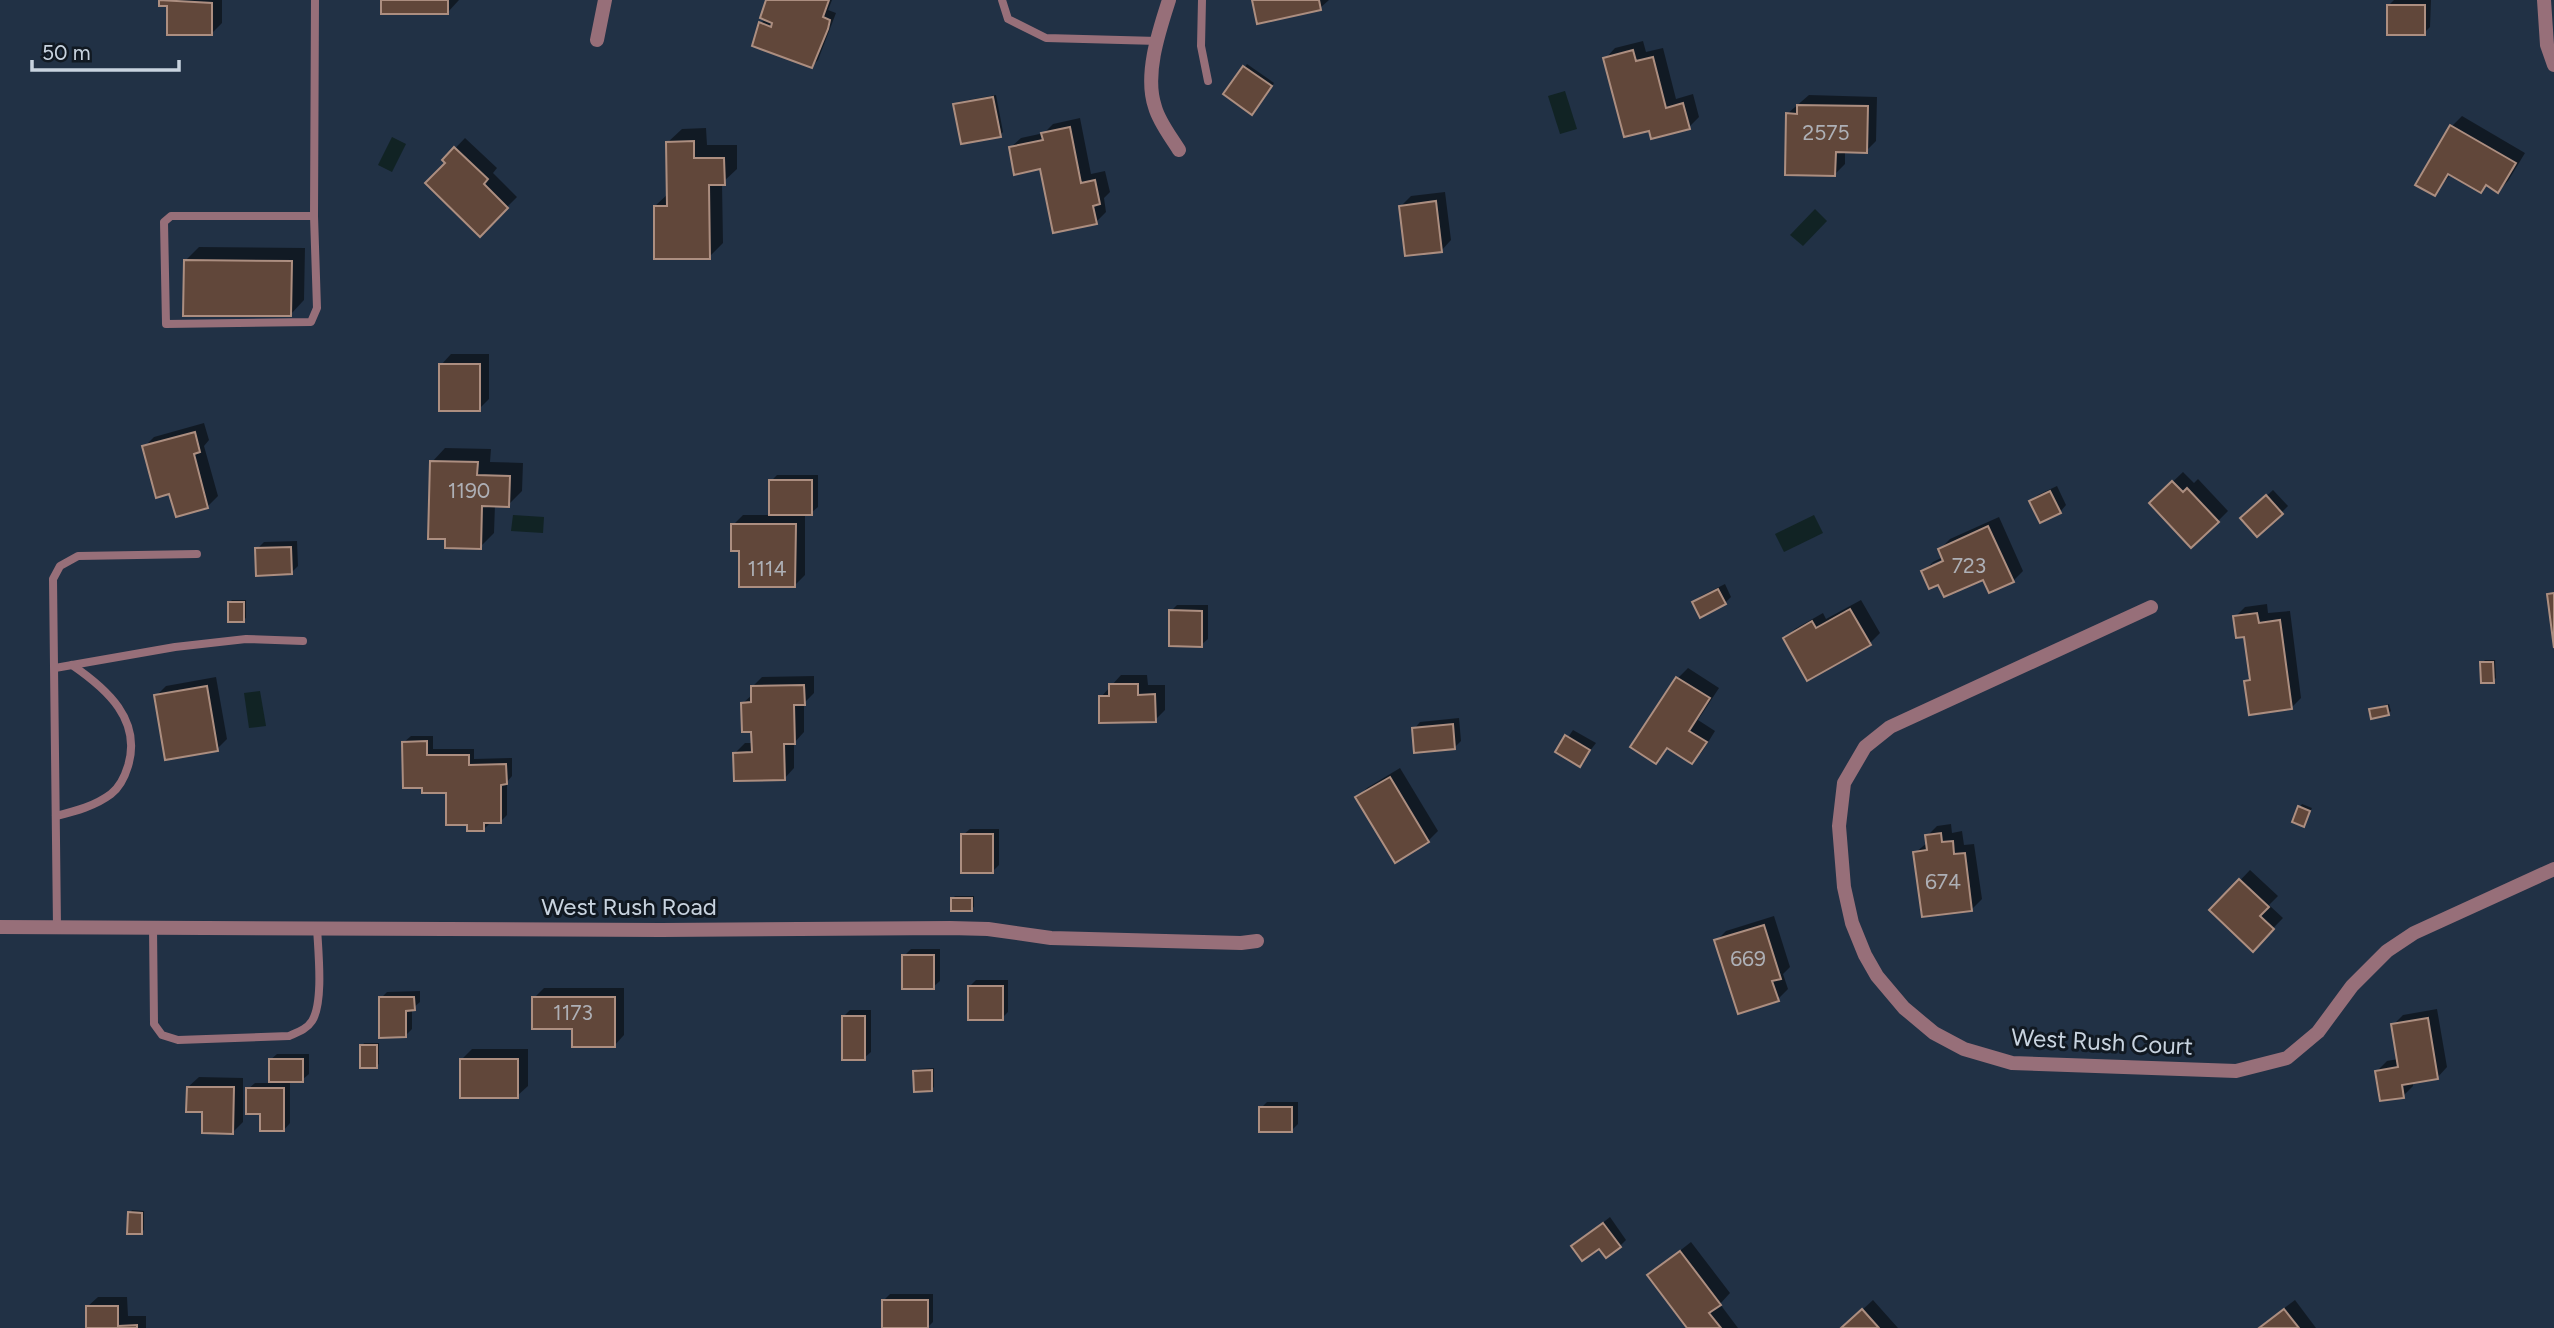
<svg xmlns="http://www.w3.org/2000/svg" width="2554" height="1328" font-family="Figtree,sans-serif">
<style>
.water{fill:#112324}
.shadow{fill:#0007;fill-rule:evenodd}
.building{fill:#61473a;stroke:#ac8e80;stroke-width:2}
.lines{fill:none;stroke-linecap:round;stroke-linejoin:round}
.lane{stroke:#976f79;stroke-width:8}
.street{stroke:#976f79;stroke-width:14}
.labels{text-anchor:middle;stroke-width:6;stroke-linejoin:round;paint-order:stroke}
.number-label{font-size:21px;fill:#aeb0b6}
.street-label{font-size:24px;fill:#c8d3df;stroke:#111922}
</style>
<rect width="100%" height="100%" fill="#213145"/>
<g class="water">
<path d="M1565,91L1577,129L1560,134L1548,96Z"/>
<path d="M392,137L406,144L392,172L378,165Z"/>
<path d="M1815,209L1827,221L1803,246L1790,235Z"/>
<path d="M513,515L544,517L543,533L511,531Z"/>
<path d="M1814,515L1823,533L1784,552L1775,534Z"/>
<path d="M260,691L266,726L249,728L244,693Z"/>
</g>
<g class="shadow">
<path d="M161,0H222V23L212,33L169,4H161Z"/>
<path d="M383,0H459L448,12Z"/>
<path d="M768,0H832L828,10L836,13L818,60L812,66L761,23L765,19Z"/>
<path d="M1253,0H1329L1320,8Z"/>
<path d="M2394,0H2431L2430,27L2424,33L2389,5Z"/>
<path d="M1643,41L1646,52L1663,48L1676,99L1693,94L1699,117L1689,127L1650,129L1605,59L1615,48Z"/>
<path d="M1247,64L1274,83L1255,110L1225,94Z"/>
<path d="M996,95L1003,132L1000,135L955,105L958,102Z"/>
<path d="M1809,95L1877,97L1876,141L1866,151L1845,150V164L1835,174L1787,114Z"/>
<path d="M2462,116L2525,153L2508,181L2498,191L2487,184L2480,191L2451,174L2434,194L2452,126Z"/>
<path d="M1080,118L1091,174L1105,171L1110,192L1104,198L1106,212L1096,222L1042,167L1010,148L1021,138L1044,133L1053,124Z"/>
<path d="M706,128L707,145H737V169L722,183L723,243L709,257L655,206L669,193L668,142L682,129Z"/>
<path d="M465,138L497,168L493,173L517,197L480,234L444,160Z"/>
<path d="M1445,192L1451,240L1441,251L1401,206L1411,196Z"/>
<path d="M199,247L305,248L304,300L291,314L185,261Z"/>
<path d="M451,354H489V399L479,409L441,365Z"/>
<path d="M204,423L209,440L204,446L218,496L208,506L177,515L170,492L144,447L154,437Z"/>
<path d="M445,448L491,449L490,462L523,463L522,491L508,505H495L494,533L480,547L432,462Z"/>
<path d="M2183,472L2194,483L2198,479L2228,511L2218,521L2161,493Z"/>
<path d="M777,475H818V507L811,513H805V575L795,585L741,549L733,525L743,515H771V481Z"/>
<path d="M2057,486L2066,505L2060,512L2031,502L2038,495Z"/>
<path d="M2273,490L2288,506L2281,513L2249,512Z"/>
<path d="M1999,517L2023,571L2013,581L1984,577L1939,583L1923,572L1933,562L1943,557L1940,549L1950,539ZM1951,556L1932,568V564Z"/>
<path d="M297,541L298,566L291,573L257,549L264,542Z"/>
<path d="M1725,584L1731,597L1725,603L1694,602L1701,596Z"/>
<path d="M232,600H246V618L243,620L229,603Z"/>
<path d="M1861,600L1880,633L1870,643L1785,639L1795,629L1823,613L1826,619Z"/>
<path d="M2267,604L2268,613L2290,611L2301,698L2291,708L2246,681L2251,676L2246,635L2235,617L2245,607Z"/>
<path d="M1177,605H1208V639L1201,645L1171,611Z"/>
<path d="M2485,660H2495L2496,678L2493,681L2482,663Z"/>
<path d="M1688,668L1719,688L1698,720L1715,731L1702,752L1692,762L1669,747L1656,761L1633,746L1678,678Z"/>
<path d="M1121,675H1147L1148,685H1165V710L1155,720L1101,697Z"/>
<path d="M814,676V693L804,703V732L794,743V768L784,779L735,753L745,743H753V730L743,703L753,694L752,687L762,677Z"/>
<path d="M216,677L227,739L217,749L156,696L166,686Z"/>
<path d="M2389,704L2391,711L2388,714L2371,709Z"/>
<path d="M1459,718L1461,741L1454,748L1414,729L1420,722Z"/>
<path d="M1573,730L1596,743L1580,764L1558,752Z"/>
<path d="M411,736H433V749H474V759L512,758V776L507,782V815L501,821L490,823L484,829L469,823L447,791L423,786L404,742Z"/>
<path d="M1400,768L1438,831L1428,841L1357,798L1367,788Z"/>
<path d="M2302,804L2312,808L2303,825L2300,807Z"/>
<path d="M1951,824L1952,833L1962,831L1964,845L1974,844L1982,899L1972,909L1915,853L1928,842L1927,836L1937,826Z"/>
<path d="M970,829H999V865L992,872L963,835Z"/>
<path d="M2250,870L2278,896L2269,905L2283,918L2253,949L2212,910Z"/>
<path d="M955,896H974V907L971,909L952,899Z"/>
<path d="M1774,916L1790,967L1783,974L1788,989L1778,999L1716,941L1726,931Z"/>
<path d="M911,949H940V981L933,987L904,956Z"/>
<path d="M976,980H1008V1012L1002,1018L969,987Z"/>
<path d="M544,988H624V1035L614,1046L574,1027L534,998Z"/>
<path d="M420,991V1002L412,1009V1029L405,1036L381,998L387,992Z"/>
<path d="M2437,1009L2447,1067L2437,1078L2413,1082V1086L2403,1096L2377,1071L2387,1061L2398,1059L2393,1025L2403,1015Z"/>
<path d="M850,1010H871V1052L864,1058L844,1016Z"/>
<path d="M364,1043H379V1064L376,1066L362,1046Z"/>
<path d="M472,1049H528V1086L517,1096L462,1059Z"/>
<path d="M277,1054H309V1074L302,1080H290V1123L284,1130L262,1112L248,1089L255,1083H270V1060Z"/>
<path d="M934,1068V1087L932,1089L915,1071L918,1069Z"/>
<path d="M199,1077L243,1078V1122L233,1132L188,1087Z"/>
<path d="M1267,1102H1298V1124L1291,1131L1261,1108Z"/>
<path d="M132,1210L144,1211V1230L141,1232L130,1213Z"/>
<path d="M1610,1217L1626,1240L1620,1246H1573Z"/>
<path d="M1691,1242L1730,1293L1720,1304L1738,1328H1689L1649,1275Z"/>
<path d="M890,1294H933V1322L927,1328H884V1300Z"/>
<path d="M98,1297H127L128,1316H146V1328H88L87,1307Z"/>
<path d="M1873,1300L1898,1328H1842L1848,1323Z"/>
<path d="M2295,1300L2316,1328H2258Z"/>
</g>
<g class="building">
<path d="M159,0L212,3V35H167V6H159Z"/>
<rect x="381" y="0" width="67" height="14"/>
<path d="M766,0H829L823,17L830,20L828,29L812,68L752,46L759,22L771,27L772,23L760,18Z"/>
<path d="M1252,0H1319L1321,10L1257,24Z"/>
<rect x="2387" y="5" width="38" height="30"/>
<path d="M1633,50L1636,61L1653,57L1666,108L1683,103L1690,129L1651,139L1649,131L1624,137L1603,58Z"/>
<path d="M1243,66L1272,86L1252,115L1223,94Z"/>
<path d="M993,97L1001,137L961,144L953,104Z"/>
<path d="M1797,105L1868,106L1867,153L1836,152L1835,176L1785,175L1786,113L1797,114Z"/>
<path d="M2450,125L2516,163L2498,193L2486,185L2481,193L2448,174L2435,196L2415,185Z"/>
<path d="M1070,127L1081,183L1095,180L1100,204L1093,206L1097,224L1053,233L1040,169L1014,175L1009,147L1043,140L1041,133Z"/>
<path d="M694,141V158H724L725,185H709L710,259H654V206H667L666,142Z"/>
<path d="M454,147L488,179L484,184L508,208L480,237L425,183L445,163L442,160Z"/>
<path d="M1436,201L1442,252L1405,256L1399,206Z"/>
<path d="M184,260L292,261L291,316H183Z"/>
<rect x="439" y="364" width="41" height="47"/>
<path d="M195,432L200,452L194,454L208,508L176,517L169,494L156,498L142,446Z"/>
<path d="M430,461L478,462L477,475L510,476L509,507L482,506L481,549L445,548V539H428Z"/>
<rect x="769" y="480" width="43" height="35"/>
<path d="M2172,481L2183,492L2187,488L2219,522L2191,548L2149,503Z"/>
<path d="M2050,491L2061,513L2040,523L2029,501Z"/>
<path d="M2266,495L2283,514L2257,537L2240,518Z"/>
<path d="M731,524H796L795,587H739V551H731Z"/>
<path d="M1988,526L2014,582L1989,593L1983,580L1944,597L1938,585L1929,589L1921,571L1943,561L1938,549Z"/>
<path d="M291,547L292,574L256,576L255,548Z"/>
<path d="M1718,589L1726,604L1700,618L1692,602Z"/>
<path d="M2554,593V648L2547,594Z"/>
<rect x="228" y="602" width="16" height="20"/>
<path d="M1850,609L1871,645L1807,681L1783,638L1812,621L1816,628Z"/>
<path d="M1169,610L1202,611V647L1169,646Z"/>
<path d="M2257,613L2259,623L2280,620L2292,709L2249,715L2244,681L2250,680L2244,637L2236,638L2233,616Z"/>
<path d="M2480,662H2493L2494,683H2481Z"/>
<path d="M1676,677L1710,698L1689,731L1707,742L1692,764L1667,748L1656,764L1630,747Z"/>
<path d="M1109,684H1138V695L1155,694L1156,722L1099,723V696H1109Z"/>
<path d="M804,685L805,705H794L795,744H784L785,780L734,781L733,753L752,752L751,732H742L741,703L751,702V686Z"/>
<path d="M207,686L218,751L165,760L154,695Z"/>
<path d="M2387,706L2389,715L2371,719L2369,709Z"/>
<path d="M1453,724L1455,749L1414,753L1412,728Z"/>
<path d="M1565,735L1590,750L1580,767L1555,752Z"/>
<path d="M427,741V755H469V765L506,764L507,784L501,785V823H484V831H467V825H446V793H422V788H403L402,742Z"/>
<path d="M1390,777L1429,842L1395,863L1355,797Z"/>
<path d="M2298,806L2310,811L2304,827L2292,822Z"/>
<path d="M1941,833L1942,842L1953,841L1954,854L1965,853L1972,911L1922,917L1913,852L1927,850L1925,835Z"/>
<rect x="961" y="834" width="32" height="39"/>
<path d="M2239,879L2269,907L2260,916L2274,929L2253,952L2209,910Z"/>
<rect x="951" y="898" width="21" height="13"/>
<path d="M1764,925L1781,979L1772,981L1779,1001L1738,1014L1714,940Z"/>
<rect x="902" y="955" width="32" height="34"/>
<rect x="968" y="986" width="35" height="34"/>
<path d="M379,997H414L415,1010L406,1011V1037L379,1038Z"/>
<path d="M532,997H615V1047H572V1029H532Z"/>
<rect x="842" y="1016" width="23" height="44"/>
<path d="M2428,1018L2438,1079L2402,1085L2404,1098L2380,1101L2375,1071L2398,1067L2391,1024Z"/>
<rect x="360" y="1045" width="17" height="23"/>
<rect x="269" y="1059" width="34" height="23"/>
<rect x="460" y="1059" width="58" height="39"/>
<path d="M932,1070V1091L914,1092L913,1071Z"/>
<path d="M187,1087H234L233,1134L202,1133V1112H186Z"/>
<path d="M246,1088H284V1131H260V1114H246Z"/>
<rect x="1259" y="1107" width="33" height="25"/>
<path d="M128,1212L142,1213V1234H127Z"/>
<path d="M1603,1223L1621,1247L1606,1258L1599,1249L1582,1261L1571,1246Z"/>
<path d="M1680,1251L1721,1305L1709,1313L1721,1328H1687L1647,1275Z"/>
<rect x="882" y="1300" width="46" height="28"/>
<path d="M86,1306H118V1326L137,1325V1328H86Z"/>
<path d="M1862,1309L1879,1328H1841Z"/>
<path d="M2284,1309L2299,1328H2259Z"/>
</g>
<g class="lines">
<g class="lane">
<path d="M1002,0L1008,19L1046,38L1158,41"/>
<path d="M1202,0L1201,46L1208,81"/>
<path d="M314,216H171L164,222L166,324L311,322L317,308L314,216L315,0"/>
<path d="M55,668L175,647L246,639L303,641"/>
<path d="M56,816C76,811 95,806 111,794C120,787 125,776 128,766C142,720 107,689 72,665"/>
<path d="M57,927L53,579L60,566L78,556L197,554"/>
<path d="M153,927L154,1024L162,1035L178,1040L289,1036C298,1032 307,1029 312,1021C324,1002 318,950 317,927"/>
</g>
<g class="street">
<path d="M1169,0C1159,31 1144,75 1155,107C1159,122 1171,137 1179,150"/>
<path d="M2544,0L2547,45L2554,65"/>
<path d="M597,40L605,0"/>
<path d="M2151,607L1890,727L1865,747L1844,783L1839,826L1844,887L1852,923L1865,955L1877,976L1904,1008L1934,1033L1964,1049L2012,1063L2236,1071L2287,1058L2318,1032L2352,986L2387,951L2414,933L2554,869"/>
<path d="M0,927L661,930L950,928L988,929L1051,938L1241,943L1257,941"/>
</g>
</g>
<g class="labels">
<g class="number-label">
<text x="1826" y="140">2575</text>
<text x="469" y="498">1190</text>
<text x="1969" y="573">723</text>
<text x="767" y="576">1114</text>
<text x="1943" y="889">674</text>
<text x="1748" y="966">669</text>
<text x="573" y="1020">1173</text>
</g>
<g class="street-label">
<text x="629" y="915">West Rush Road</text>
<text transform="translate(2102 1042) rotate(3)" y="8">West Rush Court</text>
</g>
</g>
<path d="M32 60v10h147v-10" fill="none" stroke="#c8d3df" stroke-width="3.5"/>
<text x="42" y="60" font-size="21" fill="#c8d3df" stroke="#111922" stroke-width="5" paint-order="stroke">50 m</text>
</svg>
